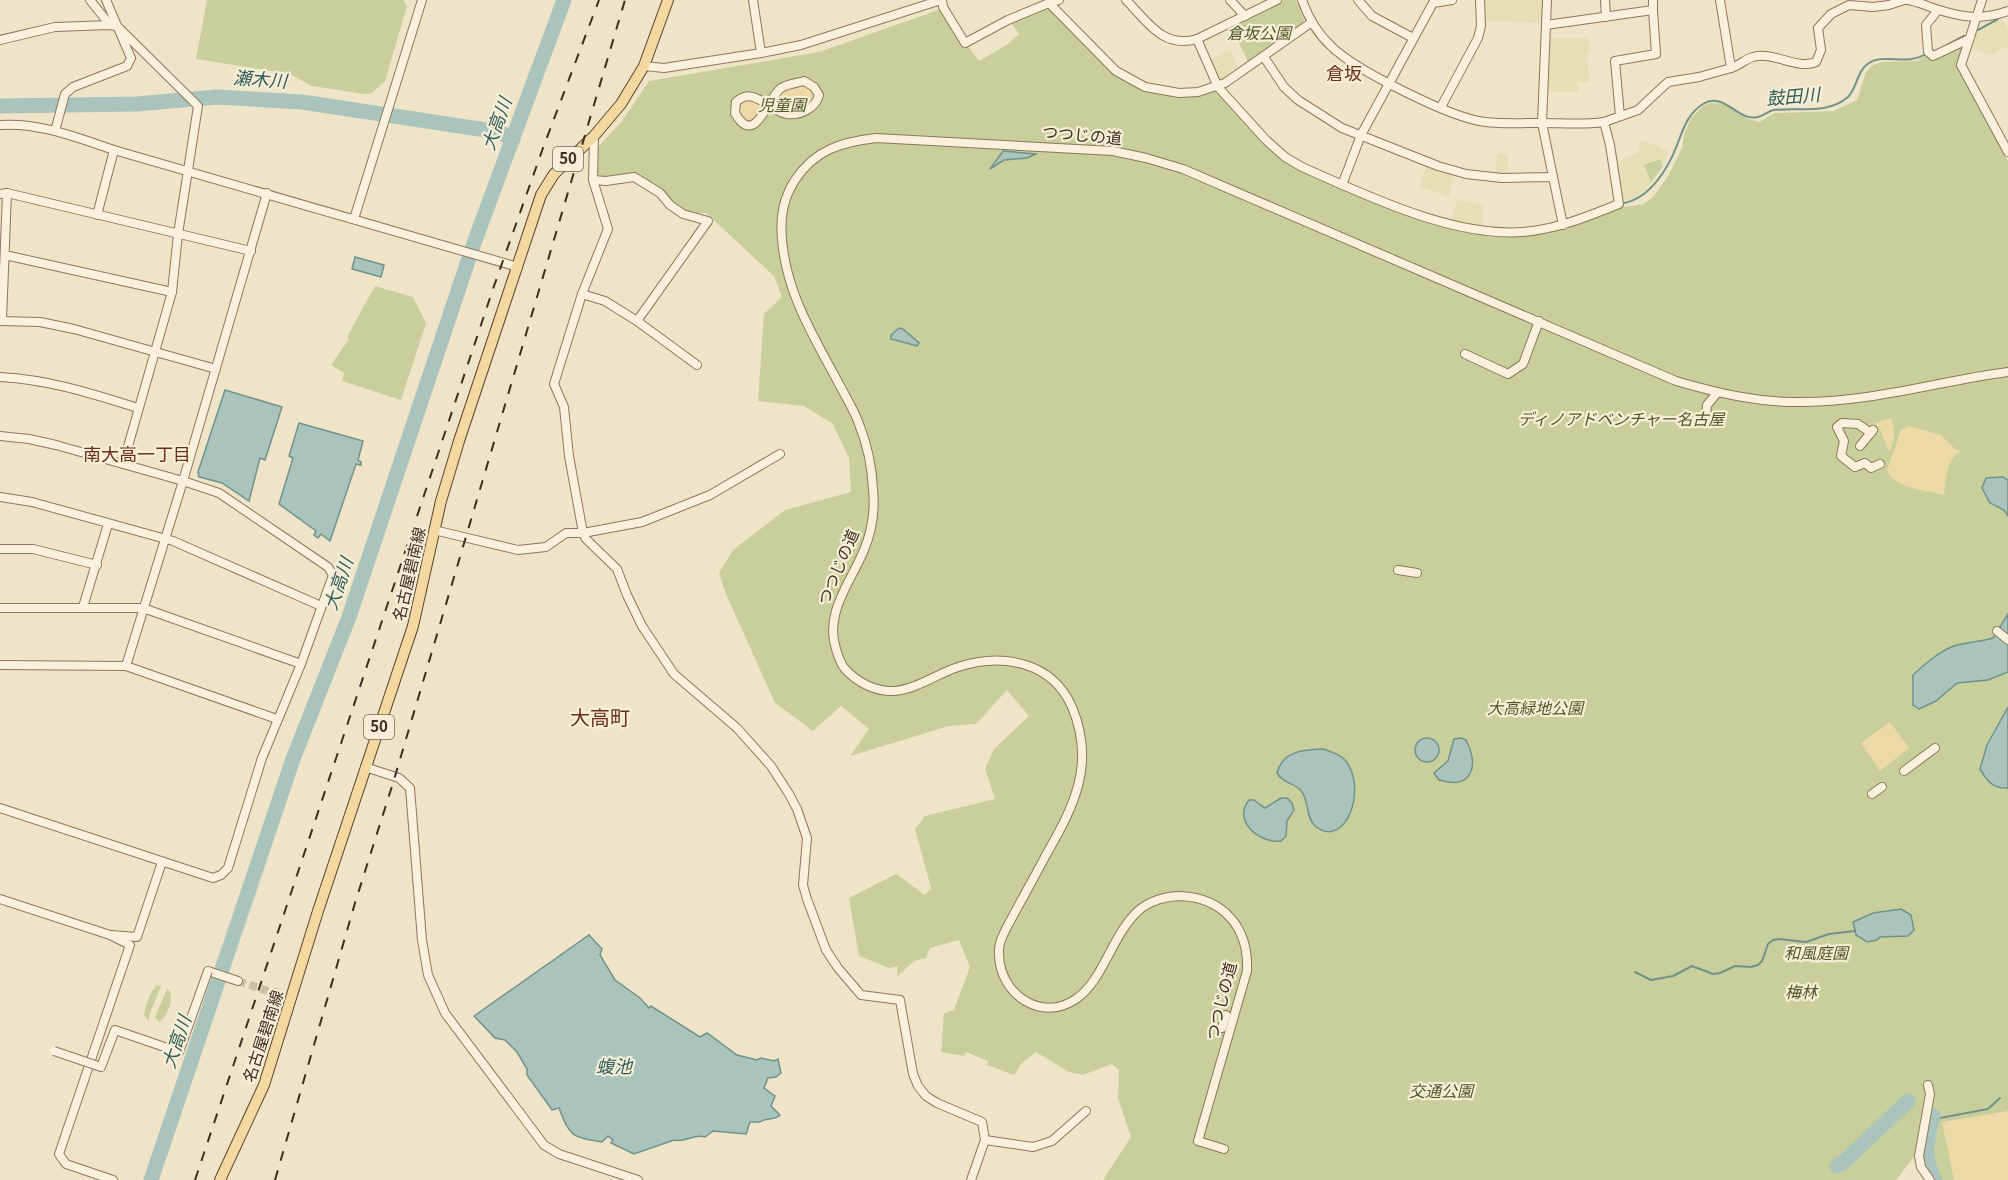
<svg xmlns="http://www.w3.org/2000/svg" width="2008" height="1180" font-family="Georgia,'Noto Sans JP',serif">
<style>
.farmland{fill:#e6deb5}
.green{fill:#c9cf9b}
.sand{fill:#ecd9a5}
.water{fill:#a9c4bc;stroke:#6f938a;stroke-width:1.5}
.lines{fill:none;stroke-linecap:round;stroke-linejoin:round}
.stream{stroke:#6f938a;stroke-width:2}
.river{stroke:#a9c4bc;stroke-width:15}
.minor-tunnel{stroke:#ccc0a6;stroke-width:8;stroke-dasharray:8 4;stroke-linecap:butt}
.minor-casing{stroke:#8d765c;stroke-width:10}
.major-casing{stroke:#5b4430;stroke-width:12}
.minor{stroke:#faf1dc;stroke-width:8}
.major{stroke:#f3d9a0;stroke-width:10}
.rail{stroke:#3d2e20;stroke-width:2;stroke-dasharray:10 10;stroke-linecap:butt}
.minor-bridge-casing{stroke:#8d765c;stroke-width:10;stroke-linecap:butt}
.minor-bridge{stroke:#faf1dc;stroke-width:8}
.labels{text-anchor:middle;stroke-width:4.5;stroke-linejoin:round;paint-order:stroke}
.shield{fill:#f7eed8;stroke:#756857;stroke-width:1.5}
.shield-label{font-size:15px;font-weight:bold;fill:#3d2e20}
.park-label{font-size:16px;font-style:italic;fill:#4d5a26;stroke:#f7eed8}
.street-label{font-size:16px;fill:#3d2e20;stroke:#f7eed8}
.neighbourhood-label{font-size:18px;fill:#6b2e1e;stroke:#f7eed8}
.water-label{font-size:18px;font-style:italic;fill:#2f5d5a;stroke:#f7eed8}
.quarter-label{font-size:20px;fill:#6b2e1e;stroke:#f7eed8}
</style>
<rect width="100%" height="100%" fill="#f0e4c8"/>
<g class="farmland">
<path d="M1485,0H1544L1543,23L1484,21L1483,2Z"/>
<path d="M1999,20L2004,21L2008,29V46L1990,55L1971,48L1976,33Z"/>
<path d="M1549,38H1588L1591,51L1587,54L1589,82L1577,83L1579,92H1547Z"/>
<path d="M1230,50L1240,70L1223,81L1218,80L1209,61Z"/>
<path d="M1641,140L1669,151L1658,174L1644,191L1634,198L1622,201L1616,162L1638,153Z"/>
<path d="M1497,154H1508V175H1496Z"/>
<path d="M1427,164L1454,173L1449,197L1419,186Z"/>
<path d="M1457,200L1484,205L1481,227L1450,221Z"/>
</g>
<g class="green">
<path d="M207,0H403L407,6L385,81L372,93L364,94L312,86L290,74L196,59Z"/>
<path d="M1284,0H1296L1304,20L1303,25L1249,64L1231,26Z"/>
<path d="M1049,7L1141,89L1168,96H1187L1214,91L1220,93L1283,159L1430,222L1543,233L1578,224L1618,208L1643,204L1653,197L1668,176L1682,148L1684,135L1691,118L1703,106L1711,103L1724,104L1749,119L1759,122L1775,113L1834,111L1857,100L1866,72L1873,65L1882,62L1917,61L1927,55L1960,46L1963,48L1957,65L2008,161V1180H1928L1924,1161V1144L1896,1180H1103L1131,1137L1118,1098L1119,1070L1112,1064L1083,1075L1069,1072L1036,1052L1022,1063L1014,1075L987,1065L988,1061L966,1052L964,1056L941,1052L944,1013L954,1010L970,967L959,940L930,948L926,958L914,961L897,977L898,966L889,968L859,956L849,898L896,874L925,895L931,888L915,829L925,816L995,799L985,769L994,749L1029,716L1007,690L976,724L949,726L850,756L869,729L841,706L813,731L775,703L725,592L719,573L733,550L785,510L851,492L849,458L833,424L804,406L758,401L764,314L782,297L774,276L706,213H686L635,174L597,178L596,149L622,121L649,81L819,52L941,9L979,61L1008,44L1019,34L1010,22Z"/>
<path d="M1660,159L1663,166L1651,182L1644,165Z"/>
<path d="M375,286L413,297L426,323L401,400L342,381L344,373L331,365L349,339L347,337Z"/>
<path d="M157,985L161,986L149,1016V1021L144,1016C145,1006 150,992 157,985Z"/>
<path d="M167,989L169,990C174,999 168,1016 159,1022L155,1017Z"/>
</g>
<g class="sand">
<path d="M802,83L816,93L811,106C796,111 783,117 773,101L780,91Z"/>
<path d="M750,98L765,107L753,122L743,121L737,108L739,103Z"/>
<path d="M1891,418C1895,428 1896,442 1889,451L1880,429L1874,423Z"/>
<path d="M1909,426L1941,435L1955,449L1961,451C1946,460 1946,480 1944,495C1927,490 1894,489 1887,470L1901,430Z"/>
<path d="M1890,722L1909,748L1880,771L1861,743Z"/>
<path d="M2008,1111V1180H1954L1942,1122Z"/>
</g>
<g class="water">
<path d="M1003,151L1036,154L1027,158L1004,160L990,169Z"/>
<path d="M355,257L384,265L381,277L352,269Z"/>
<path d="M899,328L903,329L919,343L917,346L891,339V335Z"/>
<path d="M225,390L282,407L265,460L260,458L249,501L222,483L199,477L198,472Z"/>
<path d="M299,423L363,441L358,460L361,462V465L356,464L330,541L321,534L318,538L314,535L316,531L279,504L293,458L289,456Z"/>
<path d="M2003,477L2008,480V516L2004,510L1990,503L1982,488L1986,478Z"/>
<path d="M2008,614V672L1988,680L1957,683L1936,701L1919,709L1913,705V675C1925,664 1938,652 1954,646C1966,642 1980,642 1993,638Z"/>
<path d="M2008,707V788C1993,789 1987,781 1980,769L1987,745Z"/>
<circle cx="1427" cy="750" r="12"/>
<path d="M1461,738L1466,740C1479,766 1473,790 1439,780L1434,773L1448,761L1454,739Z"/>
<path d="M1324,749C1331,752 1339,754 1344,759C1369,786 1346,851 1315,826C1306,818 1309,802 1302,792C1295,782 1284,785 1277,773C1283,750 1304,750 1324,749Z"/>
<path d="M1281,798H1287L1292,803L1294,810L1287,821L1286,836L1281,841C1260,844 1232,821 1249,800H1254L1265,808Z"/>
<path d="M1901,909L1911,915L1914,930L1908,936L1880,937L1877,940L1867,942L1856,935L1853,922L1873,913Z"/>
<path d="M589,935L602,949L600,955L615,980L640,998L649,1008L651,1006L700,1037L707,1033L737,1055L757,1060L761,1058L774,1061L778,1059L781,1073L776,1077L768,1078L764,1088L775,1096L771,1106L780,1115C774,1121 766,1117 760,1122H750L746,1134L713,1131L705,1137C694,1133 686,1143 674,1140L634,1154L611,1143L613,1140L608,1136L602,1142C572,1137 570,1137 559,1108L552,1110L527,1075V1069L517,1052L505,1040L495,1038L474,1016Z"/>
</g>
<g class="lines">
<g class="stream">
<path d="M1978,30L1998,19"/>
<path d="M1947,45L1964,36"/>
<path d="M1624,203C1650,198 1668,169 1677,145C1683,130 1687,114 1703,104C1724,91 1738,122 1758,117C1763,116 1768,111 1774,110C1799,107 1827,115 1848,97C1857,88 1857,70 1869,63C1884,53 1906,66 1926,54"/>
<path d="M1635,972L1651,980L1673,976L1692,966L1713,974L1720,973L1735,966L1751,967L1758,965L1762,961L1768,944L1773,940L1779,939L1806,942L1829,934L1855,931"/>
<path d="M1933,1116L1940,1118L1988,1109L2000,1098"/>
</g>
<g class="river">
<path d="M0,106L137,104L216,97L302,102L499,132L513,139"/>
<path d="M1933,1116C1927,1139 1922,1158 1935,1180"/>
<path d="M1837,1166L1846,1160L1908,1101"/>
<path d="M151,1180L293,759L349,617L474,243L564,0"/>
</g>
<path class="minor-tunnel" d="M238,981L274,993"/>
<defs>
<g id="minor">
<path d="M90,0L110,25"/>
<path d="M753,0L761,53"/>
<path d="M942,0L943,7L965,43L1008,20L1049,3"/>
<path d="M1059,0L1049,3L1116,71L1145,87L1179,93L1198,92L1225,83L1312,22"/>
<path d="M1126,0C1148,22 1163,49 1197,39"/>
<path d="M1230,0L1245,16"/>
<path d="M1277,0L1197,39L1218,87L1266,140L1285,157L1302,167C1368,196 1459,241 1532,231C1563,227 1591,215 1619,204L1610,145L1604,122C1582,125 1562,123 1540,123C1522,123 1503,124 1485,122C1451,118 1355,70 1331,46C1317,33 1308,17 1302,0"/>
<path d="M1358,0L1372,16L1413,38"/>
<path d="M1547,0L1542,123L1553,177"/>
<path d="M1605,0L1606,17"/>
<path d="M1907,0C1918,1 1928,7 1939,10C1965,18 1982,20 2008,11"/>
<path d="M1982,0L1961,65L2008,152"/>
<path d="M1938,10L1926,25L1928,52L1933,56L1969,39"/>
<path d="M1546,25L1653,10V0"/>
<path d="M0,40L55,27L110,25L117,26L198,106L178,234L172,292L123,464"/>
<path d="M1264,57L1284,87L1298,100L1342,128L1438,166L1466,174L1502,178L1553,177L1563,225"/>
<path d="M644,66L664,68L761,53L801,45L941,0"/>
<path d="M1731,68C1739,66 1745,59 1753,57C1774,51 1796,70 1816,62L1821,50L1818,28L1831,14L1849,5L1873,7L1889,5L1904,0"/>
<path d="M769,105C756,98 748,91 736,102L735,113C755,149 768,97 781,88C787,84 797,83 804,81L814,87L819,95C816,108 800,116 787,114C780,113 774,108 769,105"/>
<path d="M1441,107L1478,38L1481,26L1480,0"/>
<path d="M1620,116L1615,61L1656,54L1653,10"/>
<path d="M1604,122L1638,110L1668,82L1699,77L1731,68L1720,0"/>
<path d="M0,125C39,122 78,138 114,150L518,267"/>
<path d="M55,131L65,94L73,87L127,66L131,58L106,0"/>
<path d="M594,136L593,180L608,229L582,294L554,384L564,407L569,456L583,533L586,539L617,569L627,595L642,626L674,674L737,728L771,766L789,794L797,809L807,838L803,885L807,899L826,950L838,968L861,995L900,1000L913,1074L918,1086L926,1096L937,1103L982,1122L985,1140L971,1180"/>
<path d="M1342,185L1361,135L1433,3L1452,0"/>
<path d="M0,194L7,193L251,251"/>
<path d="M97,215L114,150"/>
<path d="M354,219L422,0"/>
<path d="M5,255L172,292"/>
<path d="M582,294L605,301L637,321L708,221L683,214L670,205L660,193L634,177L606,181L593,180"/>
<path d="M2,320L7,193"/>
<path d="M0,321L40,322L74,329L216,369"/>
<path d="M637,321L697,365"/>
<path d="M1465,354L1508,374L1523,364L1539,321"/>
<path d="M0,377C51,380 90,393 138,408"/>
<path d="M1706,418L1707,405L1717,393"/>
<path d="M1871,433L1858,424L1842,423L1837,427L1844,441L1841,456L1855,467L1865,463L1871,468L1880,464"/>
<path d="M0,436L29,439L56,445L183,481L219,493L328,567L333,575L301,664L262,758L228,868L221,875L213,878L0,808"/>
<path d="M1860,446L1873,430"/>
<path d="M0,497L32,502L173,541L321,606"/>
<path d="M434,530L518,550L546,547L566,533H583L642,522L710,495L780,454"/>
<path d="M0,549H33L97,565"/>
<path d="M1398,570L1417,573"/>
<path d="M83,607L108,524"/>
<path d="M0,608H143L301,664"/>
<path d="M1997,631L2008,640"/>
<path d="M0,665L126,666L277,719"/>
<path d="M126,666L183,481L267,193"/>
<path d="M365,767L399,778L410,788L422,940L428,975L445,1013L544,1145L559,1154L638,1180"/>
<path d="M1904,771L1935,748"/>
<path d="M1872,794L1882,787"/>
<path d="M0,899L110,935L130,945L59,1154L66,1164L113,1180"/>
<path d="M111,935L137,937L162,862"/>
<path d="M208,971L238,981"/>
<path d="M274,993L277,994"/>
<path d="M1222,1028L1226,1015"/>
<path d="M1928,1085L1930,1094L1919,1156L1921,1167L1930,1180"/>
<path d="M985,1140L1033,1147L1052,1141L1086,1111"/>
<path d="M1224,1149L1198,1141L1247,971C1249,928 1224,898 1180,896C1166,896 1149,901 1138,911C1112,935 1103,981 1076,999C1041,1023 1000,994 999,955C998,945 1002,937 1006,929C1019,904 1033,880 1046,855C1074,806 1096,764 1072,707C1052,661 1002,653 958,667C937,674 916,689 895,691C876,692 858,683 845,669C840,663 838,656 836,649C824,613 851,582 864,550C872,531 875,509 873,489C872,468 867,444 859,424C854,410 846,397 839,384C814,337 786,293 782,239C780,217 783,199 795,180C815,150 841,142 876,138L1113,151L1146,158L1183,169L1676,381C1717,393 1759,403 1803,402C1872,402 1940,381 2008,372"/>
</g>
<path id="major" d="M220,1180L264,1085L318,911L413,626L441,501L459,441L541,195L554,174L594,136L621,104L644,66L668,0"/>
</defs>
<use href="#minor" class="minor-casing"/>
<use href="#major" class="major-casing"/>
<use href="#minor" class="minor"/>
<use href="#major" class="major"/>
<g class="rail">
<path d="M195,1180L494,286L543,148L599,0"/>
<path d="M275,1180L355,903L393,783L625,0"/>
</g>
<defs>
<path id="minor-bridge" d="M54,1051L101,1067L115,1030L179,1052L208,971"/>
</defs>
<use href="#minor-bridge" class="minor-bridge-casing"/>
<use href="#minor-bridge" class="minor-bridge"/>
</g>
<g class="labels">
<g class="shield">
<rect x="553" y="147" width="30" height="24" rx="4.5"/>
<rect x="364" y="715" width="30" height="24" rx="4.5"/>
</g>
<g class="shield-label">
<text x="568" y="164">50</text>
<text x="379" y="732">50</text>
</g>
<g class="park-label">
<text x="1259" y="39">倉坂公園</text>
<text x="782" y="111">児童園</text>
<text x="1621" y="425">ディノアドベンチャー名古屋</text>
<text x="1535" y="714">大高緑地公園</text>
<text x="1816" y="959">和風庭園</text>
<text x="1801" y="998">梅林</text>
<text x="1441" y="1097">交通公園</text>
</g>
<g class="street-label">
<text transform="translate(1082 135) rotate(5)" y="6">つつじの道</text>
<text transform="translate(838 567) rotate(-67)" y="6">つつじの道</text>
<text transform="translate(409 574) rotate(-77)" y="6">名古屋碧南線</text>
<text transform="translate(1221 1001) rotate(-76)" y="6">つつじの道</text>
<text transform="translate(263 1036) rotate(-72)" y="6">名古屋碧南線</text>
</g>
<g class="neighbourhood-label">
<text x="1344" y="80">倉坂</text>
<text x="137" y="461">南大高一丁目</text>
</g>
<g class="water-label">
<text transform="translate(260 80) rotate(4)" y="6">瀬木川</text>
<text transform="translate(1793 97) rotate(-5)" y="6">鼓田川</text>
<text transform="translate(497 124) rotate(-70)" y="6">大高川</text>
<text transform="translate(339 584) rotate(-71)" y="6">大高川</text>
<text transform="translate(177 1042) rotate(-71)" y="6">大高川</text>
<text x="614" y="1073">蝮池</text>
</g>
<g class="quarter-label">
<text x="600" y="725">大高町</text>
</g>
</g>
</svg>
